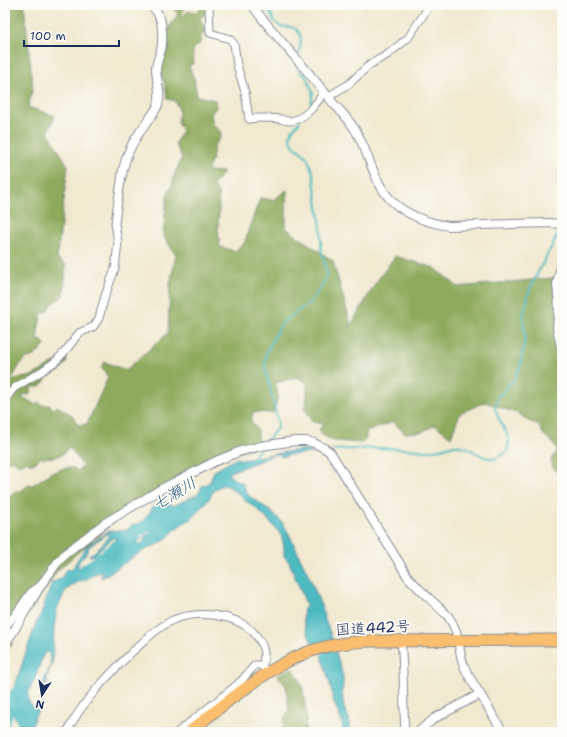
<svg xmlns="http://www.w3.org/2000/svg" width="567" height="737" font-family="'Shantell Sans','Klee One',sans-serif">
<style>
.forest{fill:#8eab5d;stroke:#546d5e}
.water{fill:#4cbbc1;stroke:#347590;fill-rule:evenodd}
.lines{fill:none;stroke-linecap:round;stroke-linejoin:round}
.stream{stroke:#4cbbc1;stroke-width:2}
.river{stroke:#4cbbc1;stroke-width:11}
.minor-casing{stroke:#868c97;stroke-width:9}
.tertiary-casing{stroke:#868c97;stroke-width:10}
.trunk-casing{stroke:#868c97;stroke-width:13}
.minor{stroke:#fff;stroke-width:7}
.tertiary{stroke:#fff;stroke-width:8}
.trunk{stroke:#fbbe6e;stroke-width:11}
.labels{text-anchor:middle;stroke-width:3.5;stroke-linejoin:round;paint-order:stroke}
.street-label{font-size:15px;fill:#1b2f5e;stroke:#fdfcf7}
.water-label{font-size:16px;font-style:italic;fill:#2c6081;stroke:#fdfcf7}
</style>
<rect width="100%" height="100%" fill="#fdfcf7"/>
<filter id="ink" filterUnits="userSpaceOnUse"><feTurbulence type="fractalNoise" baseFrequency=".025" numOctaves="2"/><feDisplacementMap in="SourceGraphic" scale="8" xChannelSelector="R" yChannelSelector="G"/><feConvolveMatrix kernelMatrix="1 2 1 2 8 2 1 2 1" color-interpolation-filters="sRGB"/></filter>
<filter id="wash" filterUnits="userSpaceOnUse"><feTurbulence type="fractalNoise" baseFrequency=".012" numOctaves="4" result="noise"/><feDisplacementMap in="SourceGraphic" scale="16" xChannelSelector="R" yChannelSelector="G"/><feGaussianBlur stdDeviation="0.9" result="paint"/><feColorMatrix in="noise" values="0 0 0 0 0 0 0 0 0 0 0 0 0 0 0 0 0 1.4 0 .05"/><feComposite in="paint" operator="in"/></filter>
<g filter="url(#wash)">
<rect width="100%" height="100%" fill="#f1e9d0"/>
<g class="forest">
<path d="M5,5H24L33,87L28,107L55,116L48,132L68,166L57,259L66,265L64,295L51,305L47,312H42L38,330V337L37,339L41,340L45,344V346L34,356L27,358L21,363L13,377L6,384L5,387Z"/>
<path d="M169,5H187L184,9L182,15L183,17L187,12L192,11L197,12L200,8L206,5L207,13L200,18L201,20L205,32L201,36L202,41L193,50V64L189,65L192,74L194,78L197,96L215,100L217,106L211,114L213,124L221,132V137L214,146L212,160L207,171L224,172L213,185L218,193L219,210L218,229L220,247L235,251L245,242L249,228L260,198L273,200L287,190L286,214V228L333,261L351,325L375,284L395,256L435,268L458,287L562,277V475L553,468L551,459L558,451L552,442L543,434L538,424L528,421L519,414L485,402L460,413L451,437L435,425L422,432L405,433L393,422L366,432V439L362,443L334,441L322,435L319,429L324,424L313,422L304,408L307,399V383L297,377L276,383L278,397L273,413L253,412L251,421L258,431V441L265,444L222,457L171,486L117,519L58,570L31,610L18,623L11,632L12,645L5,651V499C8,497 10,495 13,493C16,491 19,492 22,490C27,487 27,484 33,485L52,472L58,471L64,468H74L78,471L83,466L69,447C66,450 63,455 59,456C54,458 47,457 42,458L41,457L35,463H29L27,461L21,464H17L14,461L13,459L6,463L5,396C6,394 6,392 6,390C6,388 11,381 13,380C17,377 26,378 31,376C42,371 52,364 62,358H66L67,361L65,365H62L63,367L60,369V371C55,372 51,376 47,377C44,384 39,390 31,386V392L29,395L23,394L22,397L36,405L38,402C38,402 42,405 42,405C48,406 48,402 53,409L57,406L72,415L78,425L87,424L108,377L101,367L105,362L126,370L168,333L170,285L176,255L163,236L167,195L173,183L174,176L182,157L175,144L182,131L178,122L179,110L175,101L167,99L166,90L162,76L161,68L164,59L166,46L163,39L168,36L166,32L178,14L172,7Z"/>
<path d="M292,668L299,678L303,690L307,721L305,724L307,732H280L284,725V718L289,711L286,686L277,675Z"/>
</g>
<g class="water">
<path d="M300,450H319L323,452L289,455L281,457L280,454L272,455L262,460L230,472L228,474L238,482H242L248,495L268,509L282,522L288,532L310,578L323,611L325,620L333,640L327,642L321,627L315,618L313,623L321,643L313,645C307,633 301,622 304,608L306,607V604L289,562L284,556V547L281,535L270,522L256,508L243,499L240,495L228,486L222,485L214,490L209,499L190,520C179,523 170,537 160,543C155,546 148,548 143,551C129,559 117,569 104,577H100L104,573L103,572L94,574L87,579L78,582L66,590L57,609L54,628L52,664L47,677V683L41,706L35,716L30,732H15L18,724L9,703L36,623L41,614L52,582C56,581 59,580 62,577C65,572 65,568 72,569L77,560L87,546L108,531L127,530L132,525L138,524L144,520L152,509V507C162,503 164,499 173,506L196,495L200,491L202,486L210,482L214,471L237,458L243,460L248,459L267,455ZM170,510H172V513L161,522L154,530L145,537L144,541L142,544H139L138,541L142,539V538H139V536C150,523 156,518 170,510ZM106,534H110L108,538L93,553L90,554L89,556L95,555L100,549L114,537L116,540L118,551L116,553L88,566L81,568L78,567V564L80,560L85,555L90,546ZM47,652L49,653L51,665L45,678L40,700L38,707L36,709L29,703L28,695L31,686L35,679L44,653Z"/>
<path d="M336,652L343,676V686L342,692L344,708L349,718L351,732H343L342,722L334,703L330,684L321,655Z"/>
</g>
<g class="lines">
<g class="stream">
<path d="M267,5C270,12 272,20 278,25C282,28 286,27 290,27C305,29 301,46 298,56"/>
<path d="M296,64L301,73L305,75L309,83L313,93L311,104"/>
<path d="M265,443L278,427V422L265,367L266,353L279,328L284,321L309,303L317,293L325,280L327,273L321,248V227L313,173L307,157L294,146L290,139L291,132L300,121"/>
<path d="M332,450L376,448L406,449L426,451L441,449L454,445L466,447L484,457L495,459L507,452L509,442L507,434L498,417L495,408L498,397L514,379L520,367L525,339L523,317L530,288L557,236L561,232L562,226"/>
<path d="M251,459L260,449"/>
</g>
<g class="river">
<path d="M85,569L92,565L122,541L162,519L180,511"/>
<path d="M313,608L333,667"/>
<path d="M5,721L12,700L16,692"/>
</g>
</g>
</g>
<g filter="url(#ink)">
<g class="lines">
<defs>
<g id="minor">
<path d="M209,5L210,33L230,39L234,44L237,65L245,92L249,119C259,117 270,118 281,119C283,120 287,121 290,121C304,120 318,103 324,91"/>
<path d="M329,98L334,93L349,84L367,67L374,62L387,55L408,38L430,5"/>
<path d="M5,400L14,388L42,371L56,361L67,349L79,333L93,327L96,323L99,318L105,296L115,269L118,242L115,224L117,207L122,175"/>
<path d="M5,627L15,615L31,592L41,585"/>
<path d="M401,640C404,670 403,701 405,731V732"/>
<path d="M67,732C82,702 105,679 128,656C142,643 156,628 173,620C201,608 249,615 262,645C265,653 265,659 262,666"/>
<path d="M178,732L233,688L242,680L255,665H260L264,668"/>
</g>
<g id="tertiary">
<path d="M252,5C261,18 272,30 282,42C299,62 317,82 333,103C341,111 348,119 354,128C370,152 372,183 394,203C409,216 429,223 449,226L548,223L562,224"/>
<path d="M122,175C126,154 132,142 145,125C149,119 155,112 158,105C162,92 156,81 156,68C157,62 159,56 161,50C163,41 163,22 158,14C156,10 153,8 150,5"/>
<path d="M562,260L557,284L559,307L557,328L562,351"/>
<path d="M5,644L13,632L41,585L57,563L66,553L105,523L163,488L216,461L241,451L261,446L295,441H306L314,443L324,448L330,452L334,458L408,577C420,591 435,603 448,616C461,634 457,648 464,666C468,676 474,685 480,694L435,718L418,732"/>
<path d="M480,694L503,732"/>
</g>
<path id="trunk" d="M189,732C203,721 218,709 232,698C259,678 285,659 317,649C334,644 351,642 368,641L562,640"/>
</defs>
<use href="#minor" class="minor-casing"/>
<use href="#tertiary" class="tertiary-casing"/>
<use href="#trunk" class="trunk-casing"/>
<use href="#minor" class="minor"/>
<use href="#tertiary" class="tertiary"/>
<use href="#trunk" class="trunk"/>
</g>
</g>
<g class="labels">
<g class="street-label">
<text transform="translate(373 628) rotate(-3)" y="5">国道442号</text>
</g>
<g class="water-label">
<text transform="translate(174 493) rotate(-31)" y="6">七瀬川</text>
</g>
</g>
<rect width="567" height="737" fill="none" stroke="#fdfcf7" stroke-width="20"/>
<g transform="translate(42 695) rotate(192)" stroke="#fdfcf7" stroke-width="3" paint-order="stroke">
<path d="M0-3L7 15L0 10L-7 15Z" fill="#1b2f5e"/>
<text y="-6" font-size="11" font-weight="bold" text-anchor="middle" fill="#1b2f5e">N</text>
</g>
<path d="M24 40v6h95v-6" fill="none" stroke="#1b2f5e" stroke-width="2"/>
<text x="30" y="40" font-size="12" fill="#1b2f5e" stroke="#fdfcf7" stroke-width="3" paint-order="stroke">100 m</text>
</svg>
